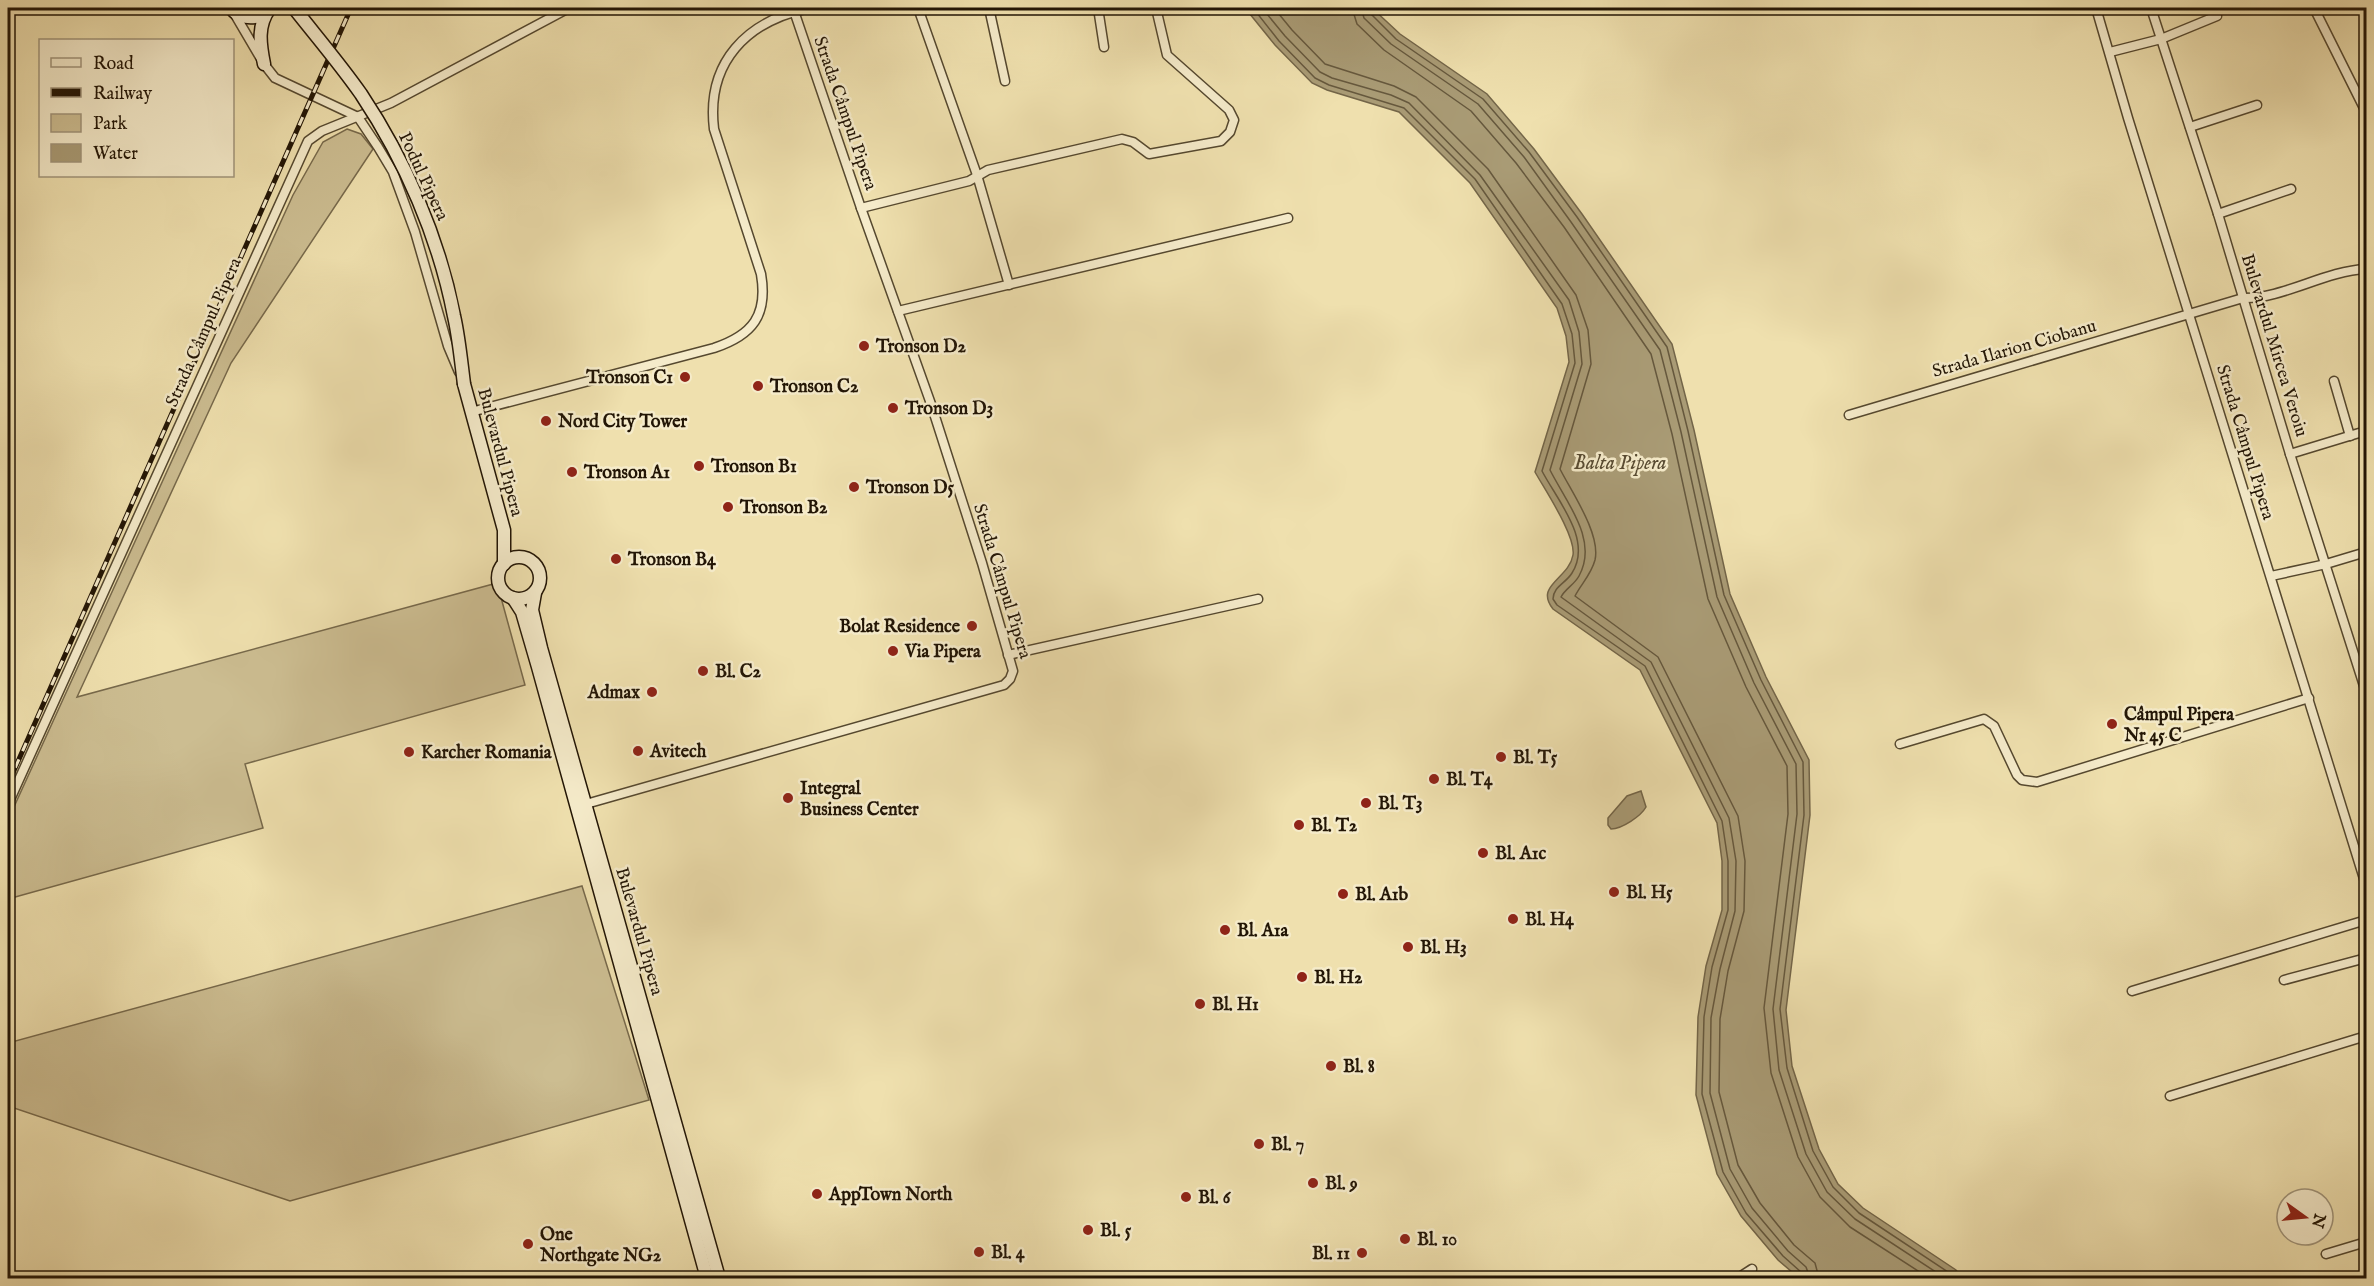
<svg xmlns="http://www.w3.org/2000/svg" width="2374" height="1286" font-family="'IM FELL English',serif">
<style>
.green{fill:#ccbd91;stroke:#77694b;stroke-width:1.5}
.water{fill:#a99b75;stroke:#736548;stroke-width:1.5}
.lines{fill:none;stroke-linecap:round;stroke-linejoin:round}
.shore{stroke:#66583d;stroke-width:1.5}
.minor-casing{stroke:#55482f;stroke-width:11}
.secondary-casing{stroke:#221505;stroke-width:15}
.minor{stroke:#f5ebca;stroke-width:8}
.secondary{stroke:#f5ebca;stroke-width:12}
.rail-casing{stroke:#221505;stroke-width:5}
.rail{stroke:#f5ebca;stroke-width:3;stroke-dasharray:9;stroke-linecap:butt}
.secondary-bridge-casing{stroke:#221505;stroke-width:15;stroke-linecap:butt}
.secondary-bridge{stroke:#f5ebca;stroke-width:12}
.poi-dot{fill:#8f2418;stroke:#f5ebca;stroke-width:2}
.labels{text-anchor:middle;stroke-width:5;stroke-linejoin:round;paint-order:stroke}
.street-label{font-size:18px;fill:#221505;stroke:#f5ebca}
.poi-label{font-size:18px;font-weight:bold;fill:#221505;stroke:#f5ebca;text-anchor:start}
.water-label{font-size:20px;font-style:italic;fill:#584b32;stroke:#f5ebca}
</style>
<rect width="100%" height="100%" fill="#efe0ae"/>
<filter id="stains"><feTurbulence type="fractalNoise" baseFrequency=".00333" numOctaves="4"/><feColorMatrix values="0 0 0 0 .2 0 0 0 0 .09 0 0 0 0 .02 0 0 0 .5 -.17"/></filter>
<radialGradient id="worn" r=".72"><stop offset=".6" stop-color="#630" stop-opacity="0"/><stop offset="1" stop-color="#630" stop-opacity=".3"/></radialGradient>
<g class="green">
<path d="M347,129L361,134L373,149L231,363L77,697L497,583L525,685L245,764L263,828L8,899V820L293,195L323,142Z"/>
<path d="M582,886L649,1100L290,1201L8,1106V1043Z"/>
</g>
<g class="water">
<path d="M1245,8H1372L1400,34L1487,94L1534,149L1582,214L1672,344L1694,430L1730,594L1766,677L1809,760L1810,815L1786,1010L1792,1066L1819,1149L1838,1184L1863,1208L1956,1270L1962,1278H1799L1778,1260L1741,1216L1717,1174L1696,1095L1698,1017L1706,966L1722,910V861L1717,823L1640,670L1553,609C1534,585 1569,579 1573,555C1576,536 1545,490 1535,472L1569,362L1566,336L1557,308L1470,183L1399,112L1327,90L1312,83L1275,45Z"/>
<path d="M1641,791L1646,807C1641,816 1622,829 1611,829L1608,825V818L1627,796Z"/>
</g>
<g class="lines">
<g class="shore">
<path d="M1253,8L1279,41L1315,78L1329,85L1404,108L1475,179L1562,304L1572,334L1575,363L1542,471C1557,500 1593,540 1572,573C1566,583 1553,587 1553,599L1557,605L1645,666L1722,821L1728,861V910L1712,967L1704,1017L1702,1094L1723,1172L1746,1213L1783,1256L1801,1272L1802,1278"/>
<path d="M1262,8L1285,36L1320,72L1332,78L1391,95L1409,103L1480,175L1569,300L1579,332L1582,364L1550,470C1566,502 1599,540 1579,576C1574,585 1565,589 1561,597L1651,662L1729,818L1736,861L1735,911L1720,969L1711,1018L1710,1093L1730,1169L1752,1208L1788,1251L1806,1267L1810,1278"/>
<path d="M1274,8L1292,30L1325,64L1394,86L1416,97L1488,169L1576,295L1588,330L1591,364L1560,469C1571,491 1601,534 1595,560C1591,575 1581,584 1575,596L1658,657L1738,816L1745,861L1744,911L1728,971L1720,1019L1719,1092L1738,1165L1760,1203L1794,1245L1815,1263L1819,1278"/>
<path d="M1352,8L1357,24L1384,50L1471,111L1516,163L1564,227L1651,354L1672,434L1708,599L1746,687L1787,766L1788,814L1764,1008L1771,1073L1798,1157L1820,1197L1850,1227L1929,1278"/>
<path d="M1361,8L1364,18L1391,44L1478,104L1524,157L1571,222L1660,350L1681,432L1717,597L1754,683L1796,764L1797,814L1773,1009L1779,1070L1806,1154L1827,1192L1855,1219L1945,1278"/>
<path d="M1369,8L1371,14L1396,39L1483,99L1529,152L1577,217L1667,347L1688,431L1724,595L1761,680L1803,762L1804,815L1780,1009L1787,1068L1813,1151L1833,1187L1859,1213L1951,1274L1955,1278"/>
</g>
<defs>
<g id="minor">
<path d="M918,8L977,175L1009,285"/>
<path d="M989,8L1005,81"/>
<path d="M1098,8L1104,47"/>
<path d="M2096,8L2128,118L2366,885"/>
<path d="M2151,8L2218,214L2290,454L2366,692"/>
<path d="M2314,8L2366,112"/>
<path d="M234,13L264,64L275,78L358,117L378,147L393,172L415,232L448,346L459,372"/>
<path d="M2110,52L2161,39L2217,16"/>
<path d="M2190,127L2257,105"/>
<path d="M861,208L969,181L988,170L1122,139L1133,142L1149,154L1221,141L1230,132L1234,120L1229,110L1167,55L1156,8"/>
<path d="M2218,214L2291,189"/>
<path d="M898,311L1288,218"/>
<path d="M2334,381L2350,436"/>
<path d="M471,412L714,348C753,335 768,315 761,274L714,129C706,62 747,21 809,8"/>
<path d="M1849,415L2243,298C2283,299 2324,271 2366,269"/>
<path d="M2290,454L2359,433"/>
<path d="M2271,576L2326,564L2366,552"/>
<path d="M1008,655L1258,599"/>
<path d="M1900,744L1984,719L1994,726L2017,775L2022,780L2037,782L2309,698"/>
<path d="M8,804L308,141L322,131L391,103L569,8"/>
<path d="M586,804L1004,685L1010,679L1013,671L982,563L931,404L861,208L793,8"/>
<path d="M2284,980L2366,958"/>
<path d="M2132,991L2366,920"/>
<path d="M2170,1096L2366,1036"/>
<path d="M2326,1254L2366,1242"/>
<path d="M1738,1278L1752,1269"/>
</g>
<g id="secondary">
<path d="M231,8C239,19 251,18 264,16"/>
<path d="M264,64C260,44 257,25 270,8"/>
<path d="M464,384L504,530V564"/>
<circle cx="519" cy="578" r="21"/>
<path d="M535,593L532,610L541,648L719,1278"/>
<path d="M513,598L522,612L538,667L707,1278"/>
</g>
</defs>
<use href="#minor" class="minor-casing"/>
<use href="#secondary" class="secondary-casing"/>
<use href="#minor" class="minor"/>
<use href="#secondary" class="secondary"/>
<defs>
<path id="rail" d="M8,784L351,8"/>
</defs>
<use href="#rail" class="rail-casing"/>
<use href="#rail" class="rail"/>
<defs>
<path id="secondary-bridge" d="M294,8C316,36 340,64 361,94C405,160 439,238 454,316C459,338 461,361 464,384"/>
</defs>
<use href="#secondary-bridge" class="secondary-bridge-casing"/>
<use href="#secondary-bridge" class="secondary-bridge"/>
</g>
<g class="poi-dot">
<circle cx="864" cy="346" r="6"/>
<circle cx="685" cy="377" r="6"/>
<circle cx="758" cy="386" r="6"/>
<circle cx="893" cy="408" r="6"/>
<circle cx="546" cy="421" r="6"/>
<circle cx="699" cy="466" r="6"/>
<circle cx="572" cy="472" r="6"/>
<circle cx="854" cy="487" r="6"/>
<circle cx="728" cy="507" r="6"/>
<circle cx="616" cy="559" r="6"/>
<circle cx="972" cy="626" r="6"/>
<circle cx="893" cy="651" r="6"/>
<circle cx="703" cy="671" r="6"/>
<circle cx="652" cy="692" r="6"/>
<circle cx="2112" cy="724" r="6"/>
<circle cx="638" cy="751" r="6"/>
<circle cx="409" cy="752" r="6"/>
<circle cx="1501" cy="757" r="6"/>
<circle cx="1434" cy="779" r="6"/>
<circle cx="788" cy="798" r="6"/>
<circle cx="1366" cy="803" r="6"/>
<circle cx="1299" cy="825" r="6"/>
<circle cx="1483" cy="853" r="6"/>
<circle cx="1614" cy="892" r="6"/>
<circle cx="1343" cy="894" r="6"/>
<circle cx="1513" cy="919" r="6"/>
<circle cx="1225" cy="930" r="6"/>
<circle cx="1408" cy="947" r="6"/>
<circle cx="1302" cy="977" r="6"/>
<circle cx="1200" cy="1004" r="6"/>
<circle cx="1331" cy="1066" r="6"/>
<circle cx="1259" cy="1144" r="6"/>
<circle cx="1313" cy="1183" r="6"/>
<circle cx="817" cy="1194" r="6"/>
<circle cx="1186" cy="1197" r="6"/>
<circle cx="1088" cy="1230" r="6"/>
<circle cx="1405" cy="1239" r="6"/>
<circle cx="528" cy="1244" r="6"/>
<circle cx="979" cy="1252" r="6"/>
<circle cx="1362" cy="1253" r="6"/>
</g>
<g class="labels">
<g class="street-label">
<text transform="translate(846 113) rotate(71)" y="6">Strada Câmpul Pipera</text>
<text transform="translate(424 176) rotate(65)" y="6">Podul Pipera</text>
<text transform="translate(203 332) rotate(-66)" y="6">Strada Câmpul Pipera</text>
<text transform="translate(2275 345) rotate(73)" y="6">Bulevardul Mircea Veroiu</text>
<text transform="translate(2014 348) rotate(-16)" y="6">Strada Ilarion Ciobanu</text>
<text transform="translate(2246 442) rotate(73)" y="6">Strada Câmpul Pipera</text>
<text transform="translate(501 452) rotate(75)" y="6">Bulevardul Pipera</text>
<text transform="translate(1003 581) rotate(73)" y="6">Strada Câmpul Pipera</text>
<text transform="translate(640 931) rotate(74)" y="6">Bulevardul Pipera</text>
</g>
<g class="poi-label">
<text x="876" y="352">Tronson D2</text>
<text x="673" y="383" text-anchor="end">Tronson C1</text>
<text x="770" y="392">Tronson C2</text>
<text x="905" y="414">Tronson D3</text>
<text x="558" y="427">Nord City Tower</text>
<text x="711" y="472">Tronson B1</text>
<text x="584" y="478">Tronson A1</text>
<text x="866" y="493">Tronson D5</text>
<text x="740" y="513">Tronson B2</text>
<text x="628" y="565">Tronson B4</text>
<text x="960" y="632" text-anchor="end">Bolat Residence</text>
<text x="905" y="657">Via Pipera</text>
<text x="715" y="677">Bl. C2</text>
<text x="640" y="698" text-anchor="end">Admax</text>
<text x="2124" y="720">Câmpul Pipera<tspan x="2124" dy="21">Nr 45 C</tspan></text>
<text x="650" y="757">Avitech</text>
<text x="421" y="758">Karcher Romania</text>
<text x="1513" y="763">Bl. T5</text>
<text x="1446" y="785">Bl. T4</text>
<text x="800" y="794">Integral<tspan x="800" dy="21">Business Center</tspan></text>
<text x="1378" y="809">Bl. T3</text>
<text x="1311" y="831">Bl. T2</text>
<text x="1495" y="859">Bl. A1c</text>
<text x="1626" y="898">Bl. H5</text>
<text x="1355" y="900">Bl. A1b</text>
<text x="1525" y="925">Bl. H4</text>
<text x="1237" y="936">Bl. A1a</text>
<text x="1420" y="953">Bl. H3</text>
<text x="1314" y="983">Bl. H2</text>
<text x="1212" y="1010">Bl. H1</text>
<text x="1343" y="1072">Bl. 8</text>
<text x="1271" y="1150">Bl. 7</text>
<text x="1325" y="1189">Bl. 9</text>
<text x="829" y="1200">AppTown North</text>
<text x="1198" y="1203">Bl. 6</text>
<text x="1100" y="1236">Bl. 5</text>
<text x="540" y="1240">One<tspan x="540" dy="21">Northgate NG2</tspan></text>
<text x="1417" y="1245">Bl. 10</text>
<text x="991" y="1258">Bl. 4</text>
<text x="1350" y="1259" text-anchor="end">Bl. 11</text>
</g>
<g class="water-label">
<text x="1620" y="469">Balta Pipera</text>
</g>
</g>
<rect width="2374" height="1286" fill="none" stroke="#efe0ae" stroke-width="30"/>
<rect x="9" y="9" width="2356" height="1268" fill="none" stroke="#221505" stroke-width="3"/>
<rect x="15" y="15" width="2344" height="1256" fill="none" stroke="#221505" stroke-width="1.5"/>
<rect x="39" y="39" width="195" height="138" fill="#f5ebca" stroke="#a1957b" stroke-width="1.5"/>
<rect x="51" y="58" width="30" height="9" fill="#f5ebca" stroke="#a1957b" stroke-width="1.5"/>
<text x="93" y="69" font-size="18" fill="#221505">Road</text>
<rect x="51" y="88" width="30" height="9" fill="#221505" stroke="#a1957b" stroke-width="1.5"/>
<text x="93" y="99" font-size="18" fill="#221505">Railway</text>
<rect x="51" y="114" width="30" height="18" fill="#ccbd91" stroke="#a1957b" stroke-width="1.5"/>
<text x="93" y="129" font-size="18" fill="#221505">Park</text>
<rect x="51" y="144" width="30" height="18" fill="#a99b75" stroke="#a1957b" stroke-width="1.5"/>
<text x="93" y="159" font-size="18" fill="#221505">Water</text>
<g transform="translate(2305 1217) rotate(105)"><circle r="28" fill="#f5ebca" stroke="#a1957b" stroke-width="1.5"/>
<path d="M0-4.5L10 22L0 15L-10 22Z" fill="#8f2418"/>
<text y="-9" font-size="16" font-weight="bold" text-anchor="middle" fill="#221505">N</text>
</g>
<rect width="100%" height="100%" filter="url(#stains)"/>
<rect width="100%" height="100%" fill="url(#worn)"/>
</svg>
